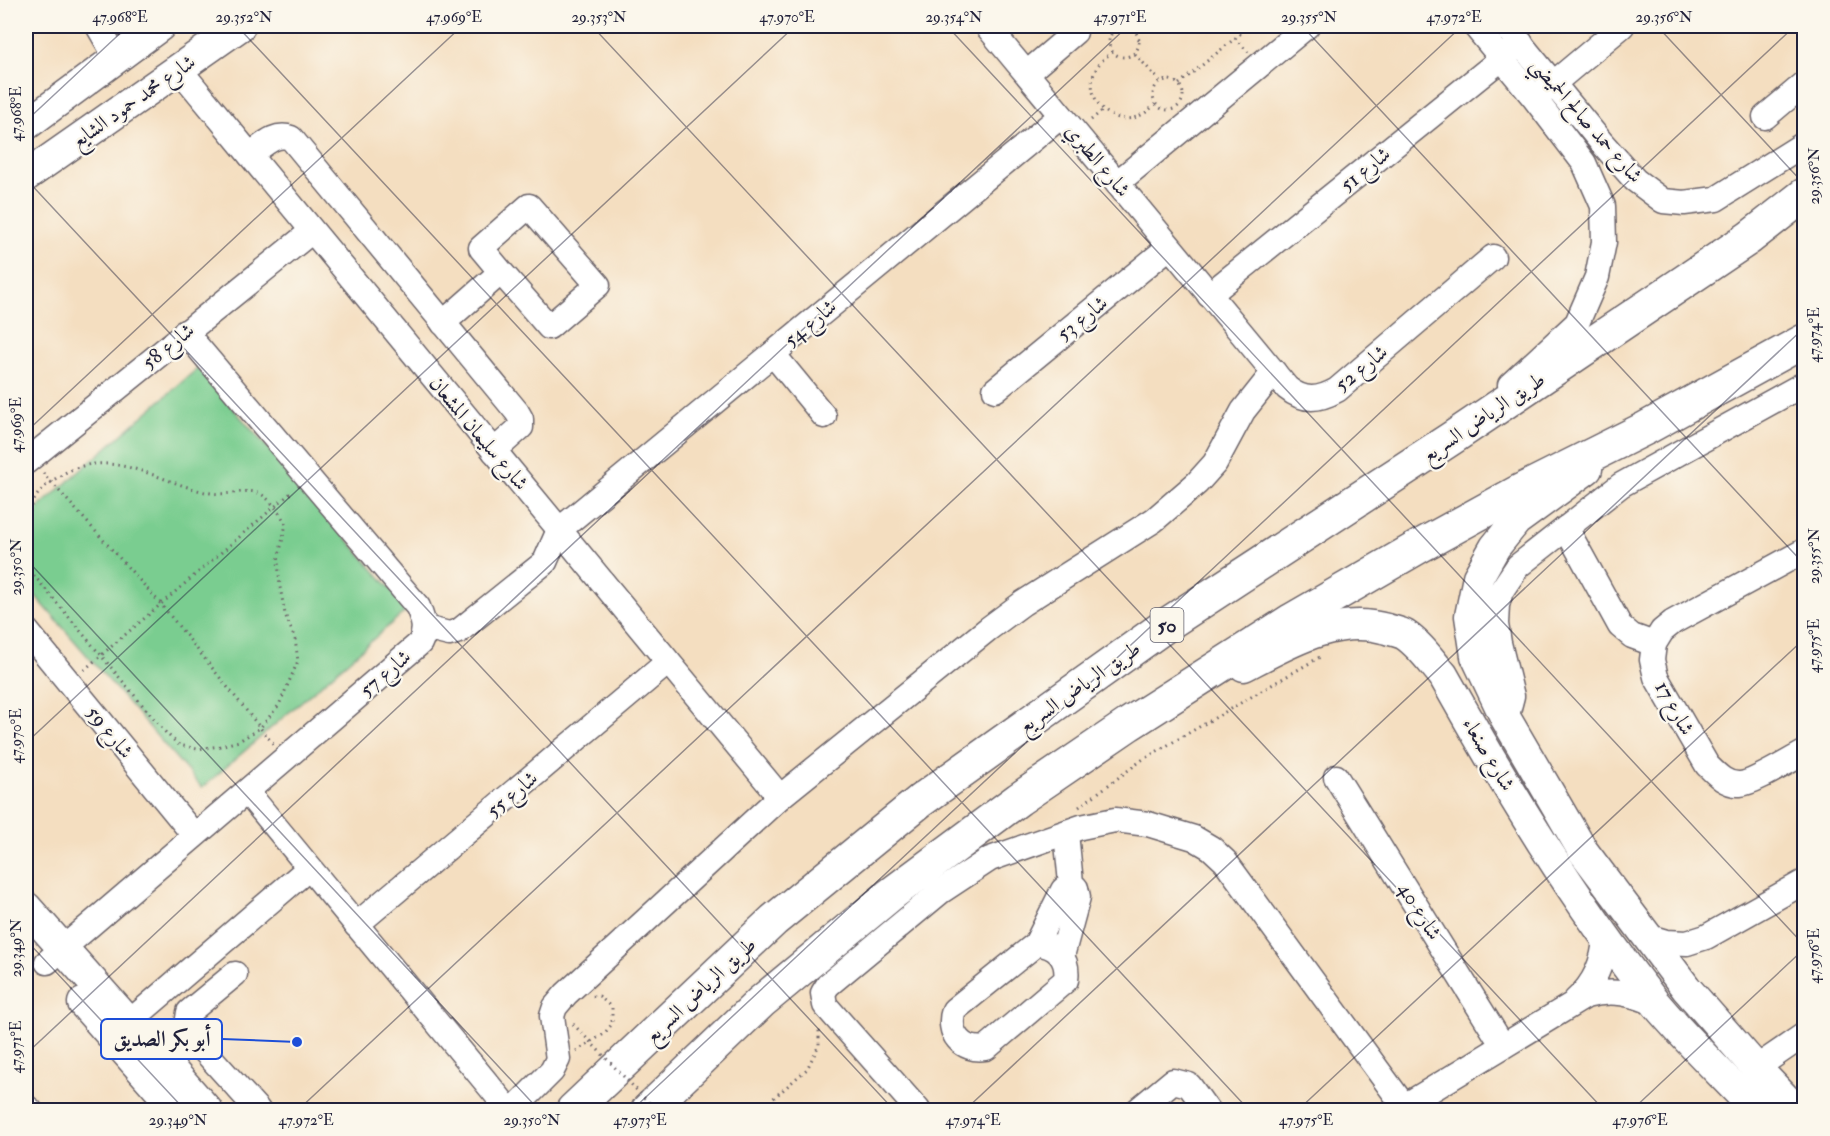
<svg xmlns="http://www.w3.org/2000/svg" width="1830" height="1136" font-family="'IM FELL Double Pica',Amiri,serif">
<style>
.green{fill:#7acd90;stroke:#4e7866;stroke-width:1.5}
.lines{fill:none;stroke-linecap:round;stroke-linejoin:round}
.minor-casing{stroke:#6c646a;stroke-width:27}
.major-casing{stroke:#6c646a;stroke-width:33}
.highway-casing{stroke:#6c646a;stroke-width:36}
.path{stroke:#6c646a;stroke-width:3;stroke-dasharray:1.5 4.5;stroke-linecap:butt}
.minor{stroke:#fff;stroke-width:24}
.major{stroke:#fff;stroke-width:30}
.highway{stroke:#fff;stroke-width:33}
.path-bridge{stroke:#6c646a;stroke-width:3;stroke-dasharray:1.5 4.5;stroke-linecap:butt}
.ticks{fill:none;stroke:#22223b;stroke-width:1.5;stroke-opacity:0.45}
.labels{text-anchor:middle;stroke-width:4.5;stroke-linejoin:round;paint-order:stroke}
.shield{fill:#fbf7ec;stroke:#636270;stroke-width:1.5}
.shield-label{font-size:20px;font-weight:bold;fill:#22223b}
.street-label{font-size:21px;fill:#22223b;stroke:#fbf7ec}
.leader{fill:none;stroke:#1d4ed8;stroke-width:2}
.callout-dot{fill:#1d4ed8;stroke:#fbf7ec;stroke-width:2}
.callout{fill:#fbf7ec;stroke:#1d4ed8;stroke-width:2}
.callout-label{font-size:22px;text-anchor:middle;font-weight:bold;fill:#22223b}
.neatline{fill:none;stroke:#22223b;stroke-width:2}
.ticks-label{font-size:15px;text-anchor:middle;fill:#22223b}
</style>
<rect width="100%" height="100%" fill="#fbf7ec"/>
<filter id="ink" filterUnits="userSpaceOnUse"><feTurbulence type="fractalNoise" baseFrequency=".0167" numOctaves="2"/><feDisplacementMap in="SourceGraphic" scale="12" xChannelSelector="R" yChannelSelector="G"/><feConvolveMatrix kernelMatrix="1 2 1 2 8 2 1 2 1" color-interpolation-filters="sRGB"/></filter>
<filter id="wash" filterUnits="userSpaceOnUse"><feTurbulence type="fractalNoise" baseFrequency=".008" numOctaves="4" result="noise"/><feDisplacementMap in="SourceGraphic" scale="24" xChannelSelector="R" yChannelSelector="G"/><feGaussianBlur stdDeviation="1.35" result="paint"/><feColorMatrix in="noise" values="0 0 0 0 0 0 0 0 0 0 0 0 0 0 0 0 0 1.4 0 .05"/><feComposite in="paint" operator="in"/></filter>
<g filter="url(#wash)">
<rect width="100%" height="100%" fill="#f4dec0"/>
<path class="green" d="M198,368L408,609L202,788L26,585V518Z"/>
</g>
<g filter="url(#ink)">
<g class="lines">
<defs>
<g id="minor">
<path d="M98,26L116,57"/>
<path d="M987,26L1287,388C1304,402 1319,400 1337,390L1493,257"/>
<path d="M1475,26L1535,99L1584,163L1603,206L1604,242L1597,277L1577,323L1510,385"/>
<path d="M1506,26L1602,143L1635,180L1663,201L1684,203L1716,199L1804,144"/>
<path d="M179,69L780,797"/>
<path d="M1027,73L1075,32"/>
<path d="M1542,93L1622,26"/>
<path d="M1765,117L1804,84"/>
<path d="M250,155C263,146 274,132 291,138L517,412L521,419V427L494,451"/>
<path d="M1117,183L1307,26"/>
<path d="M1209,295L1521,43"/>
<path d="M443,323L501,272L481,248L529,206L598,285L549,327L501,272"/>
<path d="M773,354L824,416"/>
<path d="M995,390L1169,247"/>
<path d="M26,462L312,231"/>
<path d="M1566,528L1620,626L1632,636L1654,644"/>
<path d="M1804,551L1673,622L1662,631L1654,644L1652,660L1656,677L1707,765C1716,774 1726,785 1740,784C1754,783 1790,760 1804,753"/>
<path d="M425,628L449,634L459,631L545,562L559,530L1061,116"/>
<path d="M26,630L194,835"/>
<path d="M1506,719L1512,696L1499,643L1496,624L1497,605L1501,591L1518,566L1621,485L1804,384"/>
<path d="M1336,777L1503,1046"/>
<path d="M247,792L509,1110"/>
<path d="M356,925L668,662"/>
<path d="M1646,936L1666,942L1687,943L1706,937L1804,882"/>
<path d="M1036,944C1057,944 1069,959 1066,980L986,1048C962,1052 946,1033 954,1010L1036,944L1063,890L1071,883"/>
<path d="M1062,956L1078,897L1076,888L1071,883L1066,833"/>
<path d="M47,962L420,643C427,629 423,620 418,607L185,332"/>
<path d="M235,974L189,1012L187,1025L191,1036L258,1110"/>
<path d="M1576,1000C1595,983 1604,962 1605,937"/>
<path d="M128,1023L309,868"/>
<path d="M1756,1068L1804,1035"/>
<path d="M26,1107L30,1110"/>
<path d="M513,1110L552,1071L558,1059L552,1016L555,1007L566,994L780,797L988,629L1023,603L1154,520L1197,483L1215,463L1243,411L1274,372"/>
<path d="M918,1110L825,1005L823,993L828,985L940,892L990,859L1081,827L1115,820L1148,824L1194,838L1211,848L1225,861L1404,1106"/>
<path d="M1138,1110L1173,1081L1189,1085L1207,1110"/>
<path d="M1398,1110L1586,996C1612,989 1633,993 1658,1005"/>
</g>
<g id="major">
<path d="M26,125L160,26"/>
<path d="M26,176L240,26"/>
<path d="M1587,469L1516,521L1495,547L1478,577L1470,616L1476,656L1506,719L1583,851L1686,988L1756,1068L1796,1110"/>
<path d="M1244,666C1288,643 1336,614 1387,629C1393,631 1400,632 1405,635C1420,645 1431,661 1443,675C1507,789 1574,901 1656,1004C1687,1041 1723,1075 1756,1110"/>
<path d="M26,907L207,1110"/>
<path d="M83,1003L177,1110"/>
</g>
<g id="highway">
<path d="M573,1110L774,920L920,801L1169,623L1452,438L1749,238L1804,195"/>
<path d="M648,1110L761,1002L890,895L1019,799L1129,724L1292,620L1420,546L1522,490L1646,428L1804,341"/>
</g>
</defs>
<use href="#minor" class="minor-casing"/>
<use href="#major" class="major-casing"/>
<use href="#highway" class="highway-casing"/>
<g class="path">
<circle cx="1124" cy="42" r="15"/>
<path d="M1136,32L1144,26"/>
<path d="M1235,38L1248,52"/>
<path d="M1113,52C1062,83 1116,148 1155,104"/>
<path d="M1135,54L1160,81"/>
<circle cx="1168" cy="95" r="15"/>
<path d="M1179,84L1250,26"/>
<path d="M1091,120L1103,110"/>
<path d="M43,473L160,603L274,745"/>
<path d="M26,523C29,515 31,505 36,497C41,489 51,481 60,476C105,446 155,479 201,491C246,503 254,469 286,524L278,560L280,587L285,614L295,639L298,661L279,705L260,728L239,741L220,746L197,749L179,745L166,733L26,566"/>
<path d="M84,670L293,491"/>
<path d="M1079,807L1142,760L1320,657"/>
<path d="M576,1051L604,1034L612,1024V1008L599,996H592"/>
<path d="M760,1110L807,1069L819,1045V1027"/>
</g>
<use href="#minor" class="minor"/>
<use href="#major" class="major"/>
<use href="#highway" class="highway"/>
<path class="path-bridge" d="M573,1024L656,1110"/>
</g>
</g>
<path class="ticks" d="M237,26L1249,1110M592,26L1604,1110M947,26L1804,945M1302,26L1804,564M1657,26L1804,184M26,121L128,26M26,179L894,1110M26,432L462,26M26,559L539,1110M26,743L795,26M26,940L185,1110M26,1054L1128,26M298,1110L1462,26M632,1110L1795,26M965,1110L1804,328M1298,1110L1804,639M1632,1110L1804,949"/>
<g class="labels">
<rect class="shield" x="1150.5" y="608" width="33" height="34" rx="4.5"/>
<g class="shield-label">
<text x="1167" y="632">50</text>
</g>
<g class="street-label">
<text transform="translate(133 101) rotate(-35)" y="7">شارع محمد حمود الشايع</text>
<text transform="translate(1587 120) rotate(49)" y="7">شارع حمد صالح الحميضي</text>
<text transform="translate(1098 160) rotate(50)" y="7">شارع الطبري</text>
<text transform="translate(1365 169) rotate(-39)" y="7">شارع 51</text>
<text transform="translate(1082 318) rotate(-39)" y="7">شارع 53</text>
<text transform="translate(810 323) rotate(-40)" y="7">شارع 54</text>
<text transform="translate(168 346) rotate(-39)" y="7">شارع 58</text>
<text transform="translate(1361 368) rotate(-39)" y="7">شارع 52</text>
<text transform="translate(1483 417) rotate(-34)" y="7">طريق الرياض السريع</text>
<text transform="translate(479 433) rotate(50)" y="7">شارع سليمان المشعان</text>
<text transform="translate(385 673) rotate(-41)" y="7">شارع 57</text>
<text transform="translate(1079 687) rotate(-35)" y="7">طريق الرياض السريع</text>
<text transform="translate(1675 708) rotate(61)" y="7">شارع 17</text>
<text transform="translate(110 732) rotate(51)" y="7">شارع 59</text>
<text transform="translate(1489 754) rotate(59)" y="7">شارع صنعاء</text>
<text transform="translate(512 794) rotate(-40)" y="7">شارع 55</text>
<text transform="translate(1420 911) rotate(58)" y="7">شارع 40</text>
<text transform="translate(700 990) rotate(-43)" y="7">طريق الرياض السريع</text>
</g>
</g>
<path class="leader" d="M297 1042L222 1039"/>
<circle class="callout-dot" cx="297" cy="1042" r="6"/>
<rect class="callout" x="101" y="1019" width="121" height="40" rx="6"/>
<g class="callout-label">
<text x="162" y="1046">أبو بكر الصديق</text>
</g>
<rect width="1830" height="1136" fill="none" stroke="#fbf7ec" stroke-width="66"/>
<rect x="33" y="33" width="1764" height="1070" class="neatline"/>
<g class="ticks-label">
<text x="120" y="22">47.968°E</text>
<text x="244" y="22">29.352°N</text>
<text x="454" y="22">47.969°E</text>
<text x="599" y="22">29.353°N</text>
<text x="787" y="22">47.970°E</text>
<text x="954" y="22">29.354°N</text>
<text x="1120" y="22">47.971°E</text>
<text x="1309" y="22">29.355°N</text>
<text x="1454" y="22">47.972°E</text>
<text x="1664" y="22">29.356°N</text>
<text transform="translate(16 114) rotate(-90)" y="5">47.968°E</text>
<text transform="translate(1814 176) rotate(-90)" y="5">29.356°N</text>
<text transform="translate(1814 335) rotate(-90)" y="5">47.974°E</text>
<text transform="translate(16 425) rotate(-90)" y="5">47.969°E</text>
<text transform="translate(1814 556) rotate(-90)" y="5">29.355°N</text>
<text transform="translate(16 567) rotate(-90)" y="5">29.350°N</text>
<text transform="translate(1814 646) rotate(-90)" y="5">47.975°E</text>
<text transform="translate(16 736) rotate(-90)" y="5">47.970°E</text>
<text transform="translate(16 948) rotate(-90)" y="5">29.349°N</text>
<text transform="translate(1814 956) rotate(-90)" y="5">47.976°E</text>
<text transform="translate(16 1047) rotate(-90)" y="5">47.971°E</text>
<text x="178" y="1125">29.349°N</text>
<text x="306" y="1125">47.972°E</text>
<text x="532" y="1125">29.350°N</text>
<text x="640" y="1125">47.973°E</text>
<text x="973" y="1125">47.974°E</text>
<text x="1306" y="1125">47.975°E</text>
<text x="1640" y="1125">47.976°E</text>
</g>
</svg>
